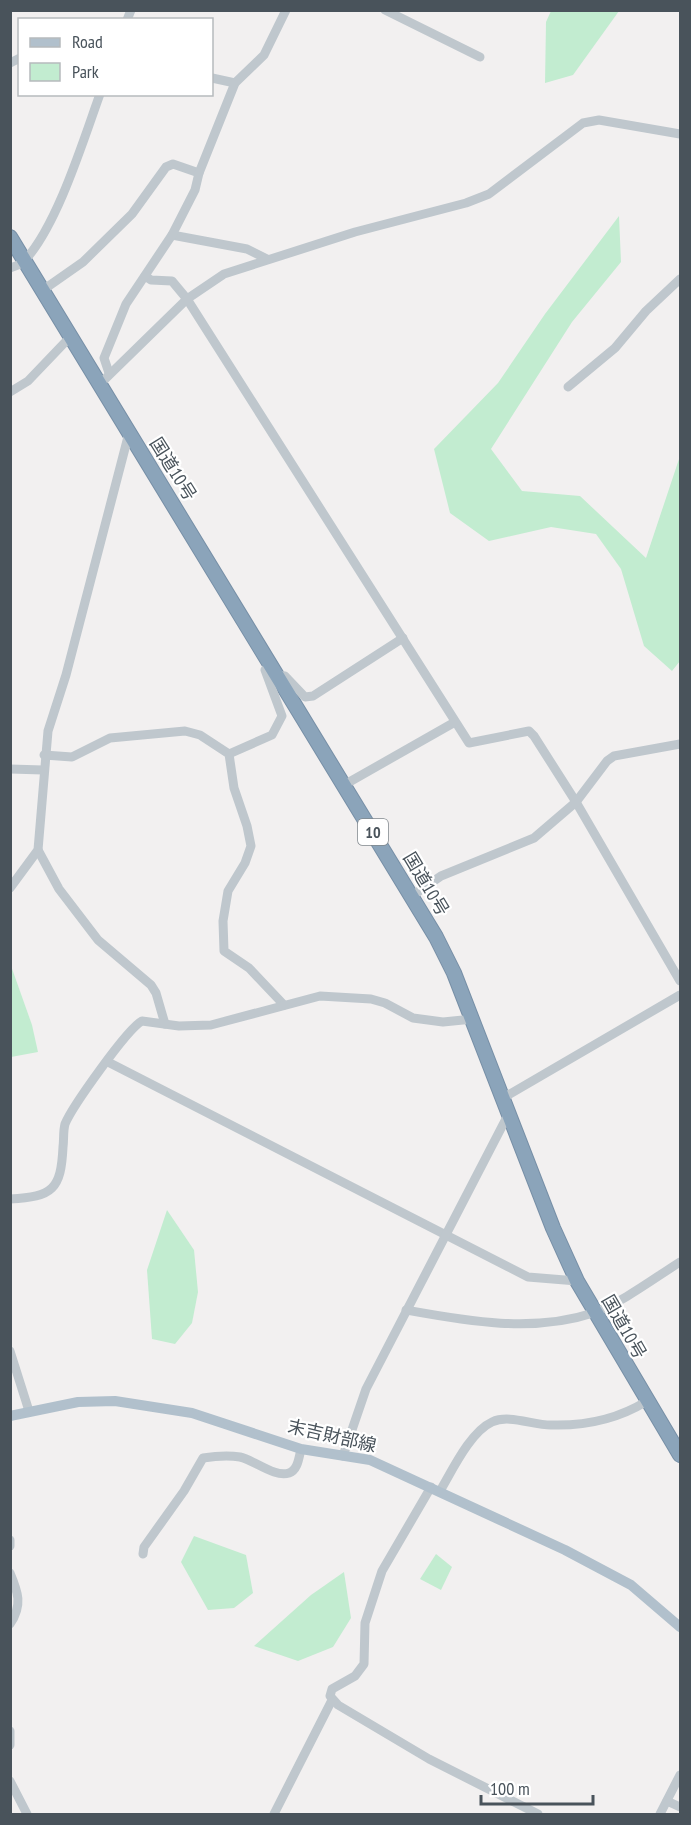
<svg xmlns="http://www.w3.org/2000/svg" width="691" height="1825" font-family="'PT Sans Narrow','Noto Sans JP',sans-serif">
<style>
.green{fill:#c2ecd0}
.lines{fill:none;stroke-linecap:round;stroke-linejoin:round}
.highway-casing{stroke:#778fa6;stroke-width:16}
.minor{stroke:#bfc7cd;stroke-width:9}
.major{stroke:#b1c0cc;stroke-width:10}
.highway{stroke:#8ba4ba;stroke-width:14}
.labels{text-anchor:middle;stroke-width:4.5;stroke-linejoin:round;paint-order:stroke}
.shield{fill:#fff;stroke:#80878c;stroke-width:1.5}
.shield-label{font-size:16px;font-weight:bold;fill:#49535b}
.street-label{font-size:18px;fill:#49535b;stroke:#fff}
</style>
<rect width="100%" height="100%" fill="#f2f0f0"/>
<g class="green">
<path d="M551,11H619L573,75L545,83L546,22Z"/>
<path d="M619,216L621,262L572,322L491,449L522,491L580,496L646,558L680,456V661L672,671L644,646L621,569L596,534L551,527L489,541L450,513L434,449L498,383L545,314Z"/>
<path d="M10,963L32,1025L38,1052L11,1057Z"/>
<path d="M167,1210L194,1250L198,1292L192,1323L175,1344L152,1339L147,1270Z"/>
<path d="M194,1536L246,1555L253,1593L234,1608L208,1610L181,1562Z"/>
<path d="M436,1554L452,1567L441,1590L420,1579Z"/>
<path d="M344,1572L351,1618L333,1647L298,1661L254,1646L311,1595Z"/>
</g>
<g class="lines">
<defs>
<path id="highway" d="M10,237L436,937L454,973L553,1228L577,1281L680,1455"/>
</defs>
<use href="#highway" class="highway-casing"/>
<g class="minor">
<path d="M385,10L480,57"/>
<path d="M127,20L131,10"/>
<path d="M10,63L20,58"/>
<path d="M212,78L235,83"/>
<path d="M172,235L247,249L267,259"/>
<path d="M10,268C16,266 23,264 26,259C58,223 83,141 100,94"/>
<path d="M145,276L151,280L172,281L187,299L469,743L529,731L534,736L576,802L680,981"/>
<path d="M43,290L83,262L132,214L166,167L173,164L199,173"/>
<path d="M109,373L104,358L126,304L172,235L195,190L199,173L235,83L264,55L286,10"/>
<path d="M101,383L187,299L224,274L355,232L466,203L489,194L583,123L599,120L680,134"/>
<path d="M568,387L615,348L646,311L680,279"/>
<path d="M10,392L28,381L71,336"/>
<path d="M277,675L285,676L305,697L313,696L403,638"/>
<path d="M229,754L272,735L282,716L265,670L270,664"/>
<path d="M44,755L72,757L110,738L185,731L200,735L229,754L234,788L247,826L251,846L245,863L228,891L223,921L224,951L249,968L284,1005"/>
<path d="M10,769L43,770"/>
<path d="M344,785L455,722"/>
<path d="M38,850L59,889L98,940L151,985L156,993L165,1024"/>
<path d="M10,888L38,850L48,731L66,675L129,433"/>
<path d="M412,896L441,876L534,838L576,802L607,761L614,756L680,744"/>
<path d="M108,1062L528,1277L577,1281"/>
<path d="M503,1098L680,995"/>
<path d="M10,1199C53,1197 61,1189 63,1147C64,1140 63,1131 65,1124C72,1107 127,1029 142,1021L179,1026L211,1025L320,996L371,999L385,1003L413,1018L443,1022L473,1019"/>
<path d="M406,1310C467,1321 533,1333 593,1313C623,1302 653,1279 680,1262"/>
<path d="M10,1351L29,1411"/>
<path d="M343,1456L366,1389L509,1113"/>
<path d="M431,1487L382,1571L365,1623L364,1664L355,1676L332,1689L330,1696L338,1705L429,1759L538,1814"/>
<path d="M440,1491C452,1471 470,1432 492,1422C509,1414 532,1425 551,1425C584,1426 618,1419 647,1401"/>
<path d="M10,1540V1546"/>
<path d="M143,1554L144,1547L184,1491L203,1458C216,1456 227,1455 240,1457C254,1460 275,1478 289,1473C298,1470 299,1457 301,1449"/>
<path d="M10,1573C18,1592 23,1605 10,1624"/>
<path d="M10,1731V1745"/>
<path d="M10,1781L27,1814"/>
<path d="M667,1801L680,1807"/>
<path d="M274,1814L332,1700"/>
<path d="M660,1814L680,1775"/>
</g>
<path class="major" d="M10,1416L78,1402L115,1401L192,1413L301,1449L370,1460L565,1550L631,1585L680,1627"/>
<use href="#highway" class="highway"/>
</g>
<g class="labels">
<rect class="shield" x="358" y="819" width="30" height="26" rx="4.5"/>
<g class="shield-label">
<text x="373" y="838">10</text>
</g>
<g class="street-label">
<text transform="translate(173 469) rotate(58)" y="6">国道10号</text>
<text transform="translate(426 884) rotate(59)" y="6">国道10号</text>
<text transform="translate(624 1327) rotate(60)" y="6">国道10号</text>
<text transform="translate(332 1436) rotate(13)" y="6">末吉財部線</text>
</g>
</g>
<rect width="691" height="1825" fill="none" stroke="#49535b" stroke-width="24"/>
<rect x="18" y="18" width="195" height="78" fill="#ffffff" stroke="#b6babd" stroke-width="1.5"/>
<rect x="30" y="38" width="30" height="9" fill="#b1c0cc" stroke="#b6babd" stroke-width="1.5"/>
<text x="72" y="48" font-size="18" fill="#49535b">Road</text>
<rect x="30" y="63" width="30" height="18" fill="#c2ecd0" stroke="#b6babd" stroke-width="1.5"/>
<text x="72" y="78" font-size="18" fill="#49535b">Park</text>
<path d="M481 1795v9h112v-9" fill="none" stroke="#49535b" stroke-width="3"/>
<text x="490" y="1795" font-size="18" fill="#49535b" stroke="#ffffff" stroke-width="4.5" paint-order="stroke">100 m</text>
</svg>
